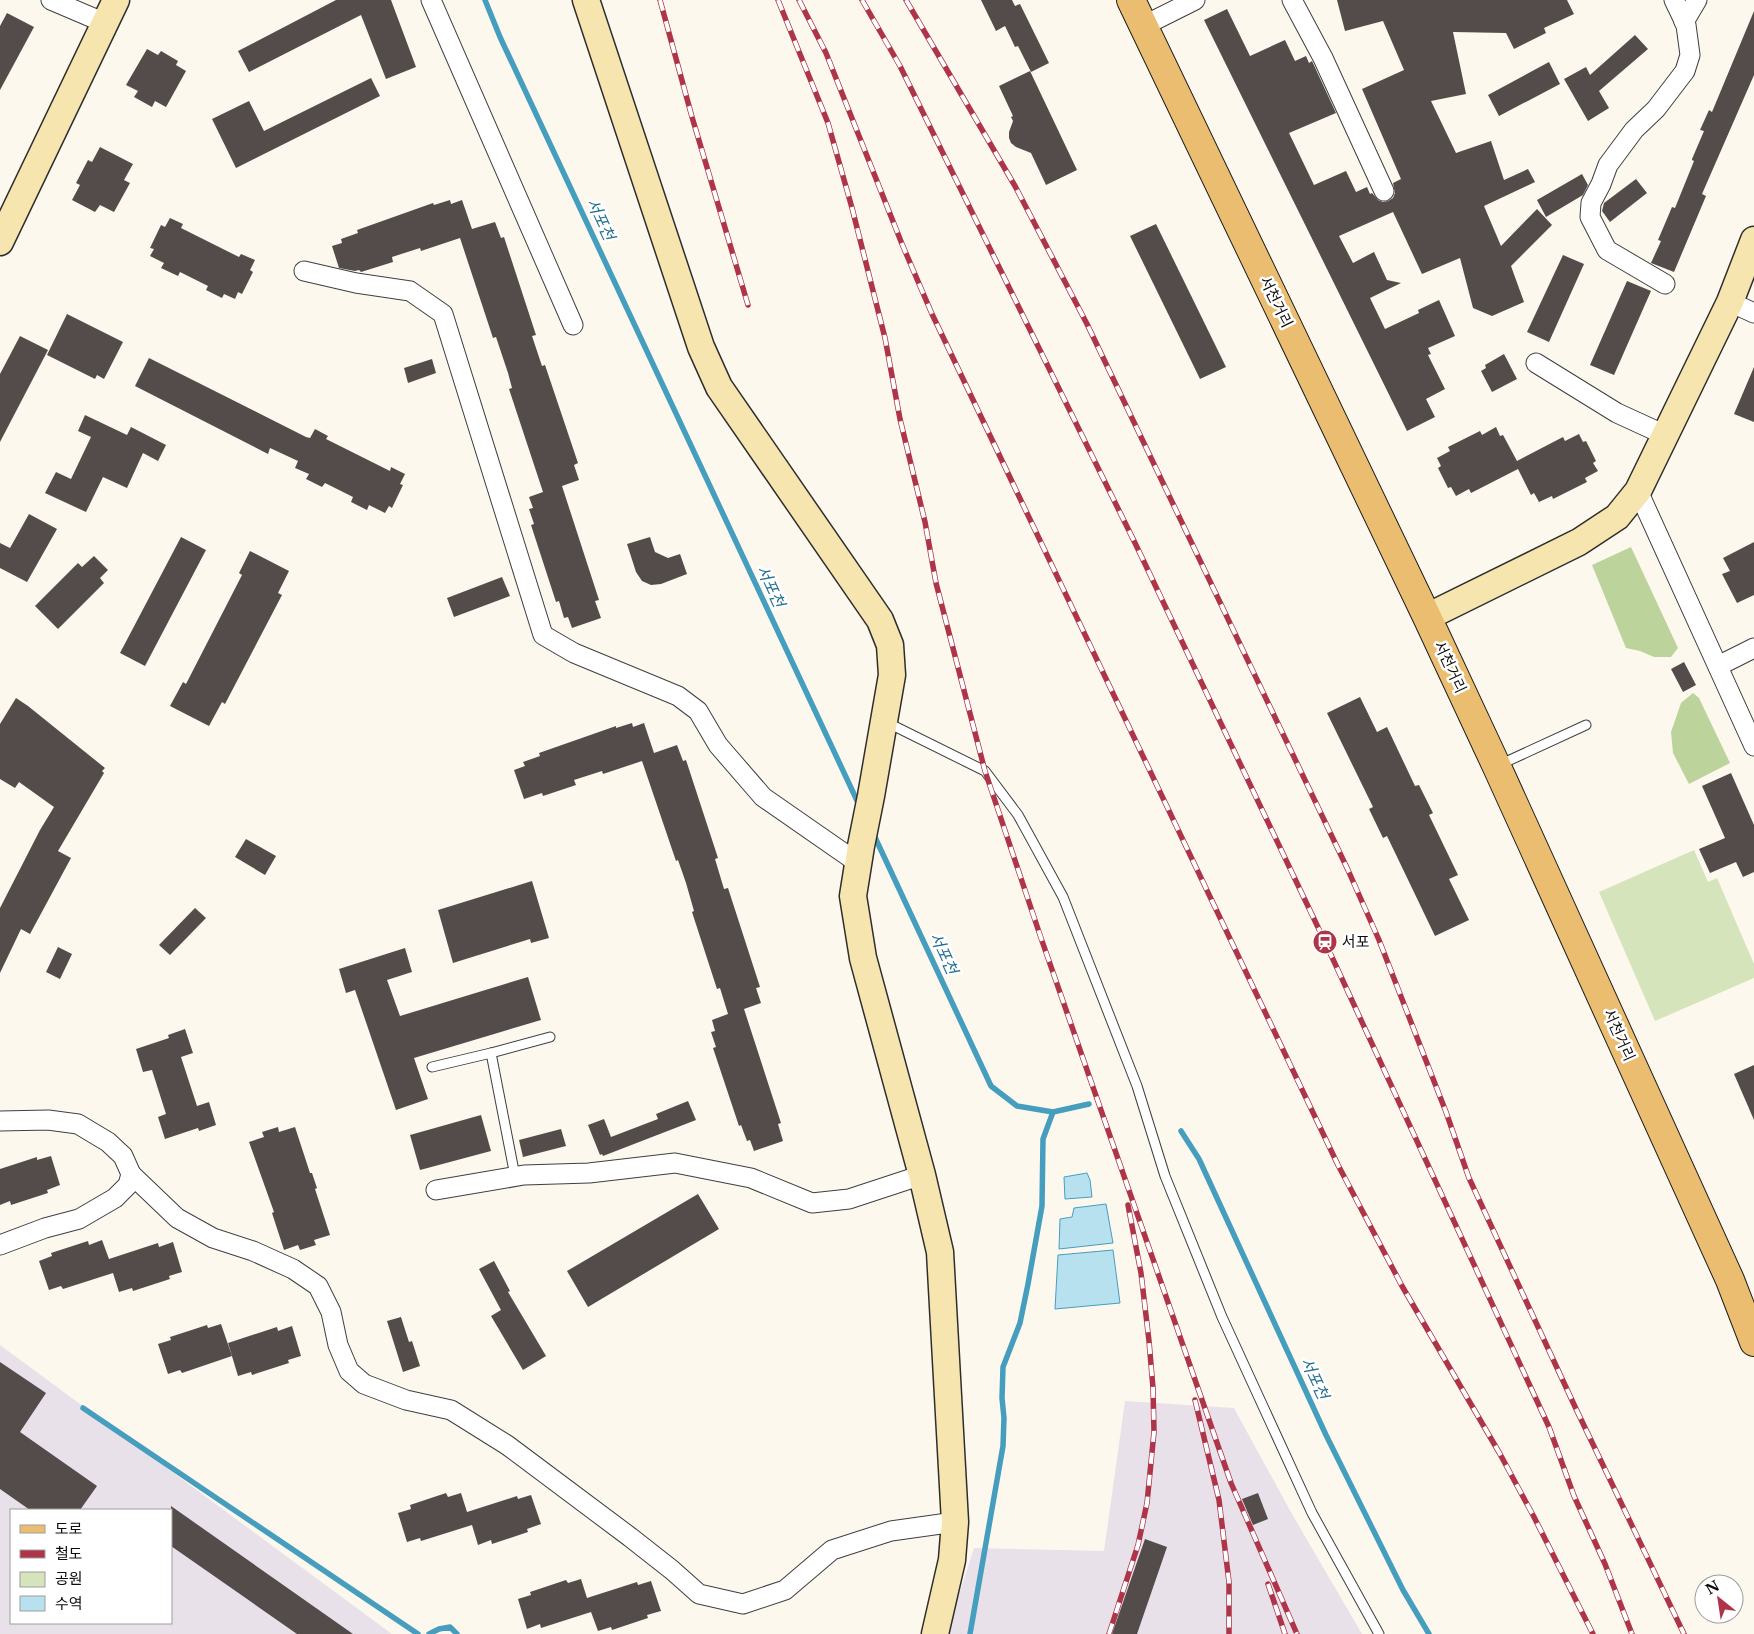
<svg xmlns="http://www.w3.org/2000/svg" width="1754" height="1634" font-family="'Libre Baskerville','Noto Sans KR',serif">
<style>
.industrial{fill:#e8e1ea;fill-rule:evenodd}
.green{fill:#d5e4bb}
.forest{fill:#bcd39c}
.water{fill:#b8e1ef;stroke:#469ebe}
.lines{fill:none;stroke-linecap:round;stroke-linejoin:round}
.stream{stroke:#469ebe;stroke-width:5.5}
.building{fill:#544c4a}
.lane-casing{stroke:#3f3f3f;stroke-width:11}
.street-casing{stroke:#3f3f3f;stroke-width:21}
.secondary-casing{stroke:#2e2e2e;stroke-width:29}
.primary-casing{stroke:#1d1d1d;stroke-width:30}
.lane{stroke:#fff;stroke-width:9}
.street{stroke:#fff;stroke-width:19}
.secondary{stroke:#f6e5af;stroke-width:26}
.primary{stroke:#eabd71;stroke-width:28}
.rail-casing{stroke:#ad3449;stroke-width:5.5}
.rail{stroke:#fff;stroke-width:4;stroke-dasharray:11;stroke-linecap:butt}
.labels{text-anchor:middle;stroke-width:5;stroke-linejoin:round;paint-order:stroke}
.street-label{font-size:15px;fill:#0c0c0c;stroke:#fff}
.poi-label{font-size:15px;fill:#0c0c0c;stroke:#fff;text-anchor:start}
.water-label{font-size:16px;font-style:italic;fill:#236f90;stroke:#fff}
</style>
<rect width="100%" height="100%" fill="#fdf8ee"/>
<g class="industrial">
<path d="M0,1345L392,1634H0ZM11,1510H171V1623H11Z"/>
<path d="M1125,1401L1234,1408L1292,1514L1362,1634H946L974,1548L1104,1551Z"/>
</g>
<path class="green" d="M1694,850L1708,882L1717,878L1754,964V978L1655,1021L1599,892Z"/>
<g class="forest">
<path d="M1631,547L1678,648L1671,657H1654L1640,651L1626,648L1592,565Z"/>
<path d="M1693,693L1699,698L1730,763L1689,784L1673,753L1671,732L1681,703Z"/>
</g>
<g class="water">
<path d="M1087,1173L1090,1180L1092,1197L1065,1199L1064,1177Z"/>
<path d="M1106,1204L1113,1243L1059,1249L1060,1219L1072,1217L1074,1208Z"/>
<path d="M1113,1250L1120,1303L1055,1309L1058,1255Z"/>
</g>
<g class="lines">
<g class="stream">
<path d="M485,0L500,37L860,807"/>
<path d="M873,833L991,1086L1017,1106L1053,1112L1089,1104"/>
<path d="M1181,1131L1199,1159L1326,1435L1403,1590L1429,1634"/>
<path d="M83,1408L418,1634"/>
<path d="M429,1634L439,1629L450,1627L457,1634"/>
<path d="M970,1634L1003,1446L1004,1418L1002,1398L1003,1367L1020,1323L1028,1284L1042,1206L1043,1139L1053,1112"/>
</g>
</g>
<g class="building">
<path d="M336,0H391L416,67L386,79L361,15L249,72L238,51Z"/>
<path d="M981,0H1012L1015,6L1020,4L1049,63L1031,72L1018,46L1015,47L1005,26L996,31Z"/>
<path d="M1337,0H1567L1574,14L1544,28L1546,33L1514,49L1506,33L1453,32L1466,94L1431,101L1456,153L1491,141L1504,180L1528,169L1535,182L1484,206L1501,246L1537,209L1552,225L1511,266L1524,302L1492,316L1473,308L1460,258L1422,274L1393,212L1339,236L1353,263L1374,252L1387,280L1401,283L1370,298L1385,329L1419,313L1418,310L1439,300L1455,336L1428,348L1431,354L1428,355L1445,389L1426,399L1435,417L1407,431L1204,20L1227,9L1250,56L1285,40L1295,61L1306,56L1309,63L1312,61L1336,113L1289,133L1314,185L1346,171L1356,192L1367,187L1370,194L1372,193L1378,200L1383,202L1388,201L1393,198L1395,193L1393,183L1401,179L1362,89L1404,70L1383,21L1345,31Z"/>
<path d="M1754,11V75L1702,194L1706,196L1674,272L1651,263L1661,241L1658,240L1672,207L1675,208L1694,161L1692,160V159L1704,131L1700,130L1709,110L1712,112Z"/>
<path d="M7,13L34,27L0,90V26Z"/>
<path d="M1635,35L1648,49L1599,91L1609,108L1588,121L1564,79L1586,67L1590,75Z"/>
<path d="M147,49L158,55L161,51L178,61L176,65L186,71L166,107L155,101L152,107L134,97L138,91L126,85Z"/>
<path d="M1549,62L1560,84L1499,116L1488,95Z"/>
<path d="M1030,71L1077,170L1046,185L1031,153L1016,147L1011,143L1009,138V132L1013,121L1011,117L1013,116L999,86Z"/>
<path d="M371,78L380,96L236,168L212,119L249,101L264,131Z"/>
<path d="M100,147L133,164L124,180L130,183L114,212L100,205L95,212L72,200L80,185L76,183L88,160L92,162Z"/>
<path d="M1582,174L1588,185L1583,195L1546,217L1537,200Z"/>
<path d="M1636,179L1647,193L1610,222L1602,211L1604,203Z"/>
<path d="M450,200L451,204L462,200L472,229L495,222L501,238L504,237L536,335L532,336L542,366L545,365L578,463L574,465L579,480L562,486L599,600L595,601L601,618L572,628L568,617L564,618L559,601L556,602L531,525L534,524L529,509L533,508L529,497L543,492L509,389L512,388L508,373L496,337L493,338L460,238L421,251L420,248L392,257L393,262L361,272L359,270L355,271L339,268L332,246L342,243L341,239L358,233L357,230L433,203L434,205Z"/>
<path d="M170,218L183,224L181,228L239,257L241,254L255,260L250,270L253,272L242,294L238,292L235,299L224,294L222,298L206,290L208,286L180,272L178,276L161,268L164,263L150,256L154,249L150,248L161,225L165,227Z"/>
<path d="M1156,224L1226,367L1200,379L1130,236Z"/>
<path d="M1563,255L1584,264L1549,342L1527,332Z"/>
<path d="M1627,281L1651,291L1614,375L1590,365Z"/>
<path d="M67,314L123,342L104,379L97,375L95,379L47,355Z"/>
<path d="M20,336L48,350L0,442V374Z"/>
<path d="M1504,354L1517,379L1492,392L1481,371L1486,368L1485,365Z"/>
<path d="M149,358L306,437L310,438L315,429L328,436L326,439L390,471L391,467L405,474L400,484L403,485L392,508L389,506L385,513L369,505L367,510L351,502L353,497L325,483L322,487L306,479L309,474L295,468L298,461L270,448L268,454L135,386Z"/>
<path d="M432,359L436,373L408,383L404,368Z"/>
<path d="M1754,367V422L1734,414Z"/>
<path d="M85,415L127,435L131,427L166,445L158,461L143,453L127,488L103,477L86,512L45,493L56,472L71,479L91,437L78,431Z"/>
<path d="M1496,427L1500,436L1503,435L1517,461L1563,437L1565,441L1579,434L1583,442L1586,441L1596,461L1593,463L1598,471L1585,478L1587,482L1553,499L1552,496L1539,502L1534,493L1531,495L1518,469L1471,493L1469,489L1456,496L1451,487L1448,488L1438,468L1441,466L1437,458L1450,451L1448,447L1480,431L1482,435Z"/>
<path d="M29,514L57,529L27,582L0,568V543L10,548Z"/>
<path d="M181,537L206,550L145,666L120,653Z"/>
<path d="M650,537L655,552L668,558L680,554L687,574L661,584L651,585L642,581L636,572L627,544Z"/>
<path d="M1754,542V595L1737,603L1722,574L1730,571L1723,558Z"/>
<path d="M250,551L289,571L278,593L282,595L225,704L222,702L209,726L170,706L183,682L186,684L242,575L239,573Z"/>
<path d="M94,556L108,570L100,578L104,583L58,629L35,606L78,563L82,567Z"/>
<path d="M502,577L510,596L454,617L447,598Z"/>
<path d="M1684,662L1696,685L1683,692L1671,669Z"/>
<path d="M1360,697L1377,732L1387,727L1415,786L1419,785L1433,813L1429,815L1458,875L1449,879L1469,920L1435,936L1387,836L1383,838L1369,809L1373,807L1327,713Z"/>
<path d="M16,698L28,706L105,768L102,771L104,773L58,851L71,858L30,934L21,929L0,973V908L40,830L54,807L19,782L15,788L0,779V724Z"/>
<path d="M632,723L633,727L644,723L654,753L677,745L683,761L686,760L718,858L715,859L724,889L728,888L760,987L756,988L761,1003L744,1009L781,1123L778,1124L783,1141L754,1151L750,1140L747,1141L741,1125L739,1126L713,1048L716,1047L711,1032L715,1031L712,1020L728,1014L720,988L717,989L692,912L694,911L686,883L678,860L676,861L642,761L603,774L602,771L574,780L576,785L543,796L542,793L524,799L514,770L525,766L523,762L540,756L539,753L616,726V728Z"/>
<path d="M1731,773L1754,825V872L1743,877L1736,862L1710,873L1699,849L1725,838L1702,786Z"/>
<path d="M246,839L276,856L265,875L235,857Z"/>
<path d="M532,881L549,938L531,943L530,939L453,963L438,910Z"/>
<path d="M195,908L206,918L170,955L159,945Z"/>
<path d="M58,947L72,954L60,979L46,972Z"/>
<path d="M405,948L412,972L387,980L400,1016L528,977L541,1020L414,1058L428,1099L396,1110L355,990L346,993L339,969Z"/>
<path d="M185,1029L193,1053L181,1057L197,1106L209,1102L216,1125L199,1131L198,1128L165,1139L158,1117L166,1114L152,1070L143,1072L136,1049L169,1038L168,1035Z"/>
<path d="M1754,1065V1120L1734,1074Z"/>
<path d="M688,1101L696,1120L603,1156L602,1154L600,1155L588,1125L604,1119L611,1137L658,1119L656,1114Z"/>
<path d="M481,1115L491,1151L420,1170L410,1135Z"/>
<path d="M278,1127L279,1132L295,1127L310,1173H312L317,1188L315,1189L330,1235L314,1240L316,1245L300,1250L298,1245L284,1250L272,1213L274,1212L249,1142L264,1137L262,1132Z"/>
<path d="M561,1129L566,1146L523,1157L519,1140Z"/>
<path d="M51,1156L60,1185L47,1190L48,1193L11,1205L10,1201L0,1205V1169L37,1157V1160Z"/>
<path d="M698,1194L719,1229L588,1307L567,1271Z"/>
<path d="M102,1240L109,1259L158,1243L159,1247L173,1242L182,1272L169,1276L170,1279L133,1291L132,1288L119,1292L113,1273L63,1289L61,1286L49,1290L39,1261L52,1256L51,1253L88,1241L89,1245Z"/>
<path d="M494,1261L510,1291L508,1292L546,1356L523,1370L491,1316L501,1310L479,1269Z"/>
<path d="M401,1317L409,1342L412,1341L420,1366L403,1372L387,1321Z"/>
<path d="M221,1324L232,1356L182,1373L180,1370L168,1374L158,1344L171,1340L170,1337L207,1325L208,1328Z"/>
<path d="M292,1326L301,1356L288,1360L289,1363L252,1375L251,1372L238,1376L228,1343L277,1327L278,1331Z"/>
<path d="M0,1362L46,1393L20,1432L97,1486L80,1510H30L0,1489Z"/>
<path d="M446,1493L448,1497L461,1493L467,1512L517,1496L518,1499L531,1495L541,1524L527,1529L528,1532L492,1544L491,1540L478,1545L472,1525L421,1541L420,1538L407,1542L398,1513L411,1509L410,1505Z"/>
<path d="M1258,1493L1268,1519L1253,1525L1242,1499Z"/>
<path d="M171,1506L269,1575L353,1634H297L171,1546Z"/>
<path d="M1145,1539L1167,1547L1137,1634H1112Z"/>
<path d="M581,1579L587,1598L637,1582L638,1585L651,1581L661,1611L647,1615L648,1618L612,1630L611,1627L598,1631L591,1612L541,1628L540,1624L527,1629L518,1599L531,1595L530,1592L566,1580L568,1583Z"/>
</g>
<g class="lines">
<defs>
<g id="lane">
<path d="M886,722L985,771L1018,815L1063,897L1137,1086L1165,1176L1222,1317L1312,1513L1379,1634"/>
<path d="M1499,765L1586,725"/>
<path d="M491,1053L515,1176"/>
<path d="M432,1067L491,1053L550,1037"/>
</g>
<g id="street">
<path d="M51,0L105,23"/>
<path d="M431,0L573,325"/>
<path d="M1292,0L1323,58L1384,191"/>
<path d="M1684,22L1697,0"/>
<path d="M1143,26L1195,0"/>
<path d="M304,271L356,283L410,291L443,314L543,635L574,653L678,696L698,711L718,745L763,797L858,863"/>
<path d="M1665,284L1607,250L1590,217L1591,203L1601,184L1608,165L1634,130L1656,109L1685,71L1690,55L1686,25L1674,0"/>
<path d="M1730,302L1754,313"/>
<path d="M1536,363L1617,413L1665,435"/>
<path d="M1638,491L1754,746"/>
<path d="M1718,666L1754,648"/>
<path d="M0,1121L48,1120L78,1124L108,1142L123,1156L131,1174L128,1185L115,1198L79,1219L45,1228L0,1245"/>
<path d="M131,1174L177,1218L213,1238L253,1251L293,1269L318,1286L331,1312L338,1345L349,1371L364,1384L406,1400L451,1410L507,1445L630,1537L672,1570L699,1594L743,1604L785,1590L832,1550L891,1531L955,1522"/>
<path d="M436,1190L524,1175L589,1173L675,1163L751,1178L812,1203L849,1199L922,1175"/>
</g>
<g id="secondary">
<path d="M586,0L701,347L719,387L880,620L890,645L892,675L871,796L861,846L853,896L863,958L922,1175L940,1252L955,1522L952,1560L935,1634"/>
<path d="M0,242L116,0"/>
<path d="M1427,617L1579,542L1617,517L1638,491L1730,302L1754,240"/>
</g>
<path id="primary" d="M1131,0L1427,617L1497,767L1730,1280L1754,1342"/>
</defs>
<use href="#lane" class="lane-casing"/>
<use href="#street" class="street-casing"/>
<use href="#secondary" class="secondary-casing"/>
<use href="#primary" class="primary-casing"/>
<use href="#lane" class="lane"/>
<use href="#street" class="street"/>
<use href="#secondary" class="secondary"/>
<use href="#primary" class="primary"/>
<defs>
<g id="rail">
<path d="M660,0L692,117L748,305"/>
<path d="M778,0L828,123L852,208L885,338L900,419L925,522L936,583L985,771L1041,938L1231,1483L1297,1634"/>
<path d="M799,0L826,53L902,244L932,314L1338,1165L1402,1286L1500,1454L1534,1517L1593,1634"/>
<path d="M862,0L900,66L1136,545L1325,942L1549,1427L1574,1496L1605,1564L1632,1634"/>
<path d="M906,0L1015,186L1087,324L1348,870L1379,940L1446,1112L1469,1178L1577,1411L1684,1634"/>
<path d="M1195,1400L1219,1500L1229,1582V1634"/>
<path d="M1268,1584L1285,1634"/>
<path d="M1109,1634L1138,1545L1147,1503L1154,1432L1153,1388L1149,1341L1141,1273L1128,1205"/>
</g>
</defs>
<use href="#rail" class="rail-casing"/>
<use href="#rail" class="rail"/>
</g>
<defs>
<symbol id="station-disc" viewBox="-11 -11 22 22"><circle r="9.5" fill="#ad3449" stroke="#fff"/><path d="M-3-6H3Q5-6 5-4V2Q5 4 3 4L4.5 6H3L1.5 4h-3L-3 6H-4.5L-3 4Q-5 4-5 2V-4Q-5-6-3-6ZM-3.5-4v3h7v-3ZM-3.5 1v1.5H-2V1ZM2 1v1.5H3.5V1Z" fill="#fff"/></symbol>
</defs>
<g fill-rule="evenodd">
<use href="#station-disc" x="1311" y="928" width="28" height="28"/>
</g>
<g class="labels">
<g class="street-label">
<text transform="translate(1276 302) rotate(64)" y="5">서천거리</text>
<text transform="translate(1450 667) rotate(65)" y="5">서천거리</text>
<text transform="translate(1619 1035) rotate(66)" y="5">서천거리</text>
</g>
<g class="poi-label">
<text x="1342" y="947">서포</text>
</g>
<g class="water-label">
<text transform="translate(601 219) rotate(65)" y="6">서포천</text>
<text transform="translate(771 586) rotate(65)" y="6">서포천</text>
<text transform="translate(944 953) rotate(65)" y="6">서포천</text>
<text transform="translate(1315 1378) rotate(65)" y="6">서포천</text>
</g>
</g>
<rect x="10" y="1509" width="162" height="115" fill="#ffffff" stroke="#9e9e9e"/>
<rect x="20" y="1525" width="25" height="8" fill="#eabd71" stroke="#9e9e9e"/>
<text x="55" y="1534" font-size="15" fill="#0c0c0c">도로</text>
<rect x="20" y="1550" width="25" height="8" fill="#ad3449" stroke="#9e9e9e"/>
<text x="55" y="1559" font-size="15" fill="#0c0c0c">철도</text>
<rect x="20" y="1572" width="25" height="15" fill="#d5e4bb" stroke="#9e9e9e"/>
<text x="55" y="1584" font-size="15" fill="#0c0c0c">공원</text>
<rect x="20" y="1596" width="25" height="15" fill="#b8e1ef" stroke="#9e9e9e"/>
<text x="55" y="1609" font-size="15" fill="#0c0c0c">수역</text>
<g transform="translate(1719 1599) rotate(330)"><circle r="24" fill="#ffffff" stroke="#9e9e9e"/>
<path d="M0-4L9 19L0 12L-9 19Z" fill="#ad3449"/>
<text y="-8" font-size="14" font-weight="bold" text-anchor="middle" fill="#0c0c0c">N</text>
</g>
</svg>
